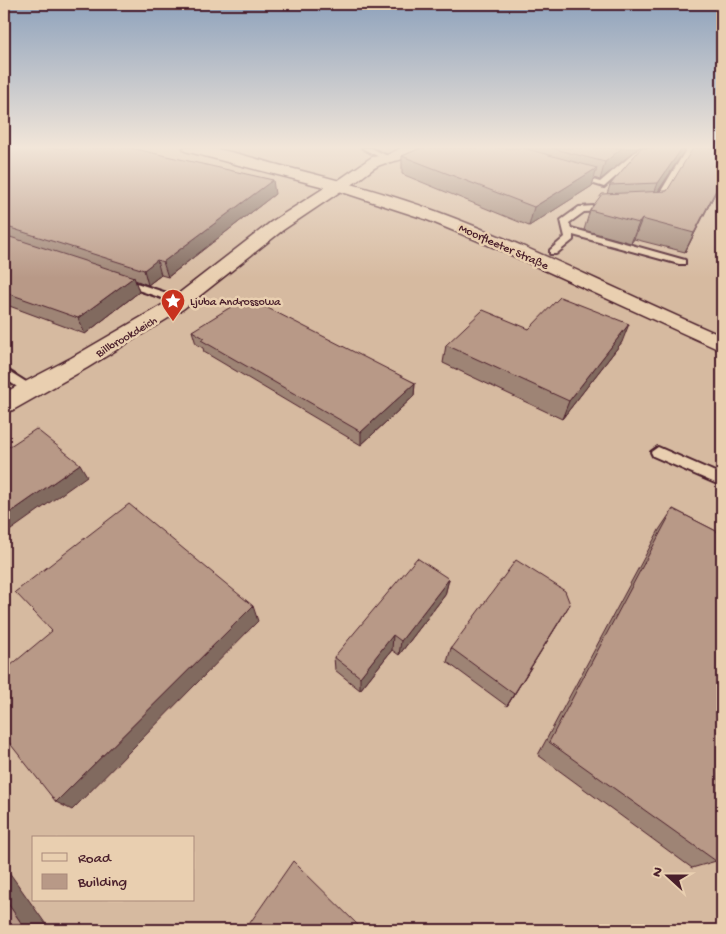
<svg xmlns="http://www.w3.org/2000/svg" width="726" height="934" font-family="'Gochi Hand',sans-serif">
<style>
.built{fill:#d6baa0;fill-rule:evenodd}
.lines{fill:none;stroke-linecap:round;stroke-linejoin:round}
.service-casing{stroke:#4a1f2b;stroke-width:4}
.minor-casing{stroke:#4a1f2b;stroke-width:3}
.tertiary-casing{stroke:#4a1f2b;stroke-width:3}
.secondary-casing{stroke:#4a1f2b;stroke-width:3}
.service{fill:#e9cfb0;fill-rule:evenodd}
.minor{fill:#e9cfb0;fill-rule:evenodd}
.tertiary{fill:#e9cfb0;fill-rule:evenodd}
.secondary{fill:#e9cfb0;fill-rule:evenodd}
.wall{fill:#9e8474;stroke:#4a1f2b}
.shaded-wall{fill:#816b5e;stroke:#4a1f2b}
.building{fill:#b89987;stroke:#4a1f2b}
.labels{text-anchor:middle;stroke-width:5;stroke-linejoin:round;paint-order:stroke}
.far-street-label{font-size:12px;fill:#4a1f2b;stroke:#e9cfb0}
.far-poi-label{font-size:12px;fill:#4a1f2b;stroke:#e9cfb0;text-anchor:start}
</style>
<rect width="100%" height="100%" fill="#e3c8ab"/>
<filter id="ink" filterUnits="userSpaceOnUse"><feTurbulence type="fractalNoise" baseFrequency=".02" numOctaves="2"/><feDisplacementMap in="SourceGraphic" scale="10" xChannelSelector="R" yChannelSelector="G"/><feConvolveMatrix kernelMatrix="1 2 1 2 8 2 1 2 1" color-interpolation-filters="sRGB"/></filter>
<g filter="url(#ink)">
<path class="built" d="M4,148H722V930H4ZM34,838H194V900H34Z"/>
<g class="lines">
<defs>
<g id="service">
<path d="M362,148H371L394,159L387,161Z"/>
<path d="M407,148H416L412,150Z"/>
<path d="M640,148H648L604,187L572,177L576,175L600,182Z"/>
<path d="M687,148H695L659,208H653L652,206Z"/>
<path d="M610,205L614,208L613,210L584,212L569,223L571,228L685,260V264H679L573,235V240L556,254H550V250L565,237L561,220L579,207Z"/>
<path d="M121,278L185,299L186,301L185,303H177L117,283L116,281Z"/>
<path d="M4,368L34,387L36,390L34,393H26L4,378Z"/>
<path d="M658,447L722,475V486L653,456L651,452Z"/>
</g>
<path id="minor" d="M338,181L346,186L344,189L283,230L183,309L87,368L13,410L4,413V393L71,358L169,301L271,222L332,183Z"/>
<path id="tertiary" d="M401,148H419C410,161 393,160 380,165C365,171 350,194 332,189L330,186L372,157L387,155Z"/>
<path id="secondary" d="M183,148C215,144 251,158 282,166C335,179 387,193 438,212C535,248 627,295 722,336V351L498,249L425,219L336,190L185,151Z"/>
</defs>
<use href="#service" class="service-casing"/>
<use href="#minor" class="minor-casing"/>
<use href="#tertiary" class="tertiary-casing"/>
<use href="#secondary" class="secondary-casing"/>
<use href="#service" class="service"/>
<use href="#minor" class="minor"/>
<use href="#tertiary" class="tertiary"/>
<use href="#secondary" class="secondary"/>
</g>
<g class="wall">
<path d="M4,148L275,194L168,277L161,275L148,285L135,280L139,292L85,334L4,304Z"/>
<path d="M418,148H638L600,180L594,178L592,186L529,226L402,174V156L418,149Z"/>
<path d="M641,148H686L658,192L667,191L722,148V180L685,252L634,239L631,243L584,230L590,210L607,194L610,185Z"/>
<path d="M254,306L415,383L414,396L361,445L204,352L203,348L196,344L192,331Z"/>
<path d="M529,329L622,342L562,419L443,363L446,345Z"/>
<path d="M673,509L722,534V533V843L716,861L692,868L538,755L659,530Z"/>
<path d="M449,579L445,595L399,655L392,650L360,690L335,670L334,657Z"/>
<path d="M561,619L507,706L447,662L451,648Z"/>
</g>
<g class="shaded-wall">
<path d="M622,148H638L600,180L605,162Z"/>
<path d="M682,148H686L651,202L658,183Z"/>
<path d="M597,168L592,186L529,226L534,207Z"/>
<path d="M722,178V180L685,252L694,233Z"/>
<path d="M273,180L275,194L168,277L163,262Z"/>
<path d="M642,219L634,239L631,243L639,223Z"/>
<path d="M157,260L161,275L148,285L144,270Z"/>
<path d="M134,277L139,292L85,334L78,318Z"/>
<path d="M629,324L622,342L562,419L569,401Z"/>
<path d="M415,383L414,396L361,445V432Z"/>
<path d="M80,464L87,476L4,535V517Z"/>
<path d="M449,579L445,595L399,655L401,641Z"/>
<path d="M570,604L561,619L507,706L514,694Z"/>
<path d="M253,606L258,621L72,810L56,802Z"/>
<path d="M393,635L392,650L360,690V677Z"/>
<path d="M4,865L50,930H26L4,898Z"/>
</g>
<g class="building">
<path d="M4,148H131L273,180L163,262L157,260L144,270L4,226Z"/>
<path d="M422,148H523L597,168L534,207L402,156Z"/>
<path d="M551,148H622L605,162Z"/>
<path d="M641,148H682L658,183L610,185Z"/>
<path d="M693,148H722V154L721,156L722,157V178L694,233L642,219L639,223L590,210L602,194L667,191Z"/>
<path d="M4,235L134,277L78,318L4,292Z"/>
<path d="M560,297L629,324L569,401L446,345L483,310L529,329Z"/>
<path d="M242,300L254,306L258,303L415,383L361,432L201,340L204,338L192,331Z"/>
<path d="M36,429L80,464L4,517V450Z"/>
<path d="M129,504L253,606L56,802L4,736V671L52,631L15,592Z"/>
<path d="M673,509L722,534V843L716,861L549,742Z"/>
<path d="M417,558L449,579L401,641L393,635L360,677L334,657Z"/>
<path d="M516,560L565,591L570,604L514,694L451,648Z"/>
<path d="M293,861L363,930H245Z"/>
<path d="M4,898L26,930H4Z"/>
</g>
</g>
<linearGradient id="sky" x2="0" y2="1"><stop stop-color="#8ea2bc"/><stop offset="0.53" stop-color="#f2e6d9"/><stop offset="1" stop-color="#f2e6d9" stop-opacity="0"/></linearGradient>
<rect width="726" height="278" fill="url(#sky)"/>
<defs>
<symbol id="sight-pin" viewBox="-11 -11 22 30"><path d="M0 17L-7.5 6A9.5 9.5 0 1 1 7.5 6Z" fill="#c8321e" stroke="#e9cfb0"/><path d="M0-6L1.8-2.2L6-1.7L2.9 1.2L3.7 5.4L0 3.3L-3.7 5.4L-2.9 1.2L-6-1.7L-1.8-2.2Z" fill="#fff"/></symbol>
</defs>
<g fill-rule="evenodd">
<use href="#sight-pin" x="159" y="287" width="28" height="38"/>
</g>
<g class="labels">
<g class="far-street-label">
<text transform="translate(504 246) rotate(24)" y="4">Moorfleeter Straße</text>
<text transform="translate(126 336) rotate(-31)" y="4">Billbrookdeich</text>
</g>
<g class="far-poi-label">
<text x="190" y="305">Ljuba Androssowa</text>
</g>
</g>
<rect width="726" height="934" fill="none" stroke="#e9cfb0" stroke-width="20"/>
<rect x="10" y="10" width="706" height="914" fill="none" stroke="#4a1f2b" stroke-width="2" filter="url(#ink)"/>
<rect x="32" y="836" width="162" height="65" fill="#e9cfb0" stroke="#a9897b"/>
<rect x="42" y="853" width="25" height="8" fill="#e9cfb0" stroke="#a9897b"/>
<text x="78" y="862" font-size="15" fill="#4a1f2b">Road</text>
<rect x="42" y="874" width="25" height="15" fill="#b89987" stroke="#a9897b"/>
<text x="78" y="886" font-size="15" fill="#4a1f2b">Building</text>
<g transform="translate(668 876) rotate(291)" stroke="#e9cfb0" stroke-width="4" paint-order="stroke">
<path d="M0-4L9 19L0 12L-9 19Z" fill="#4a1f2b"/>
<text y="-8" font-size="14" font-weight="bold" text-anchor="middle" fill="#4a1f2b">N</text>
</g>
</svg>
